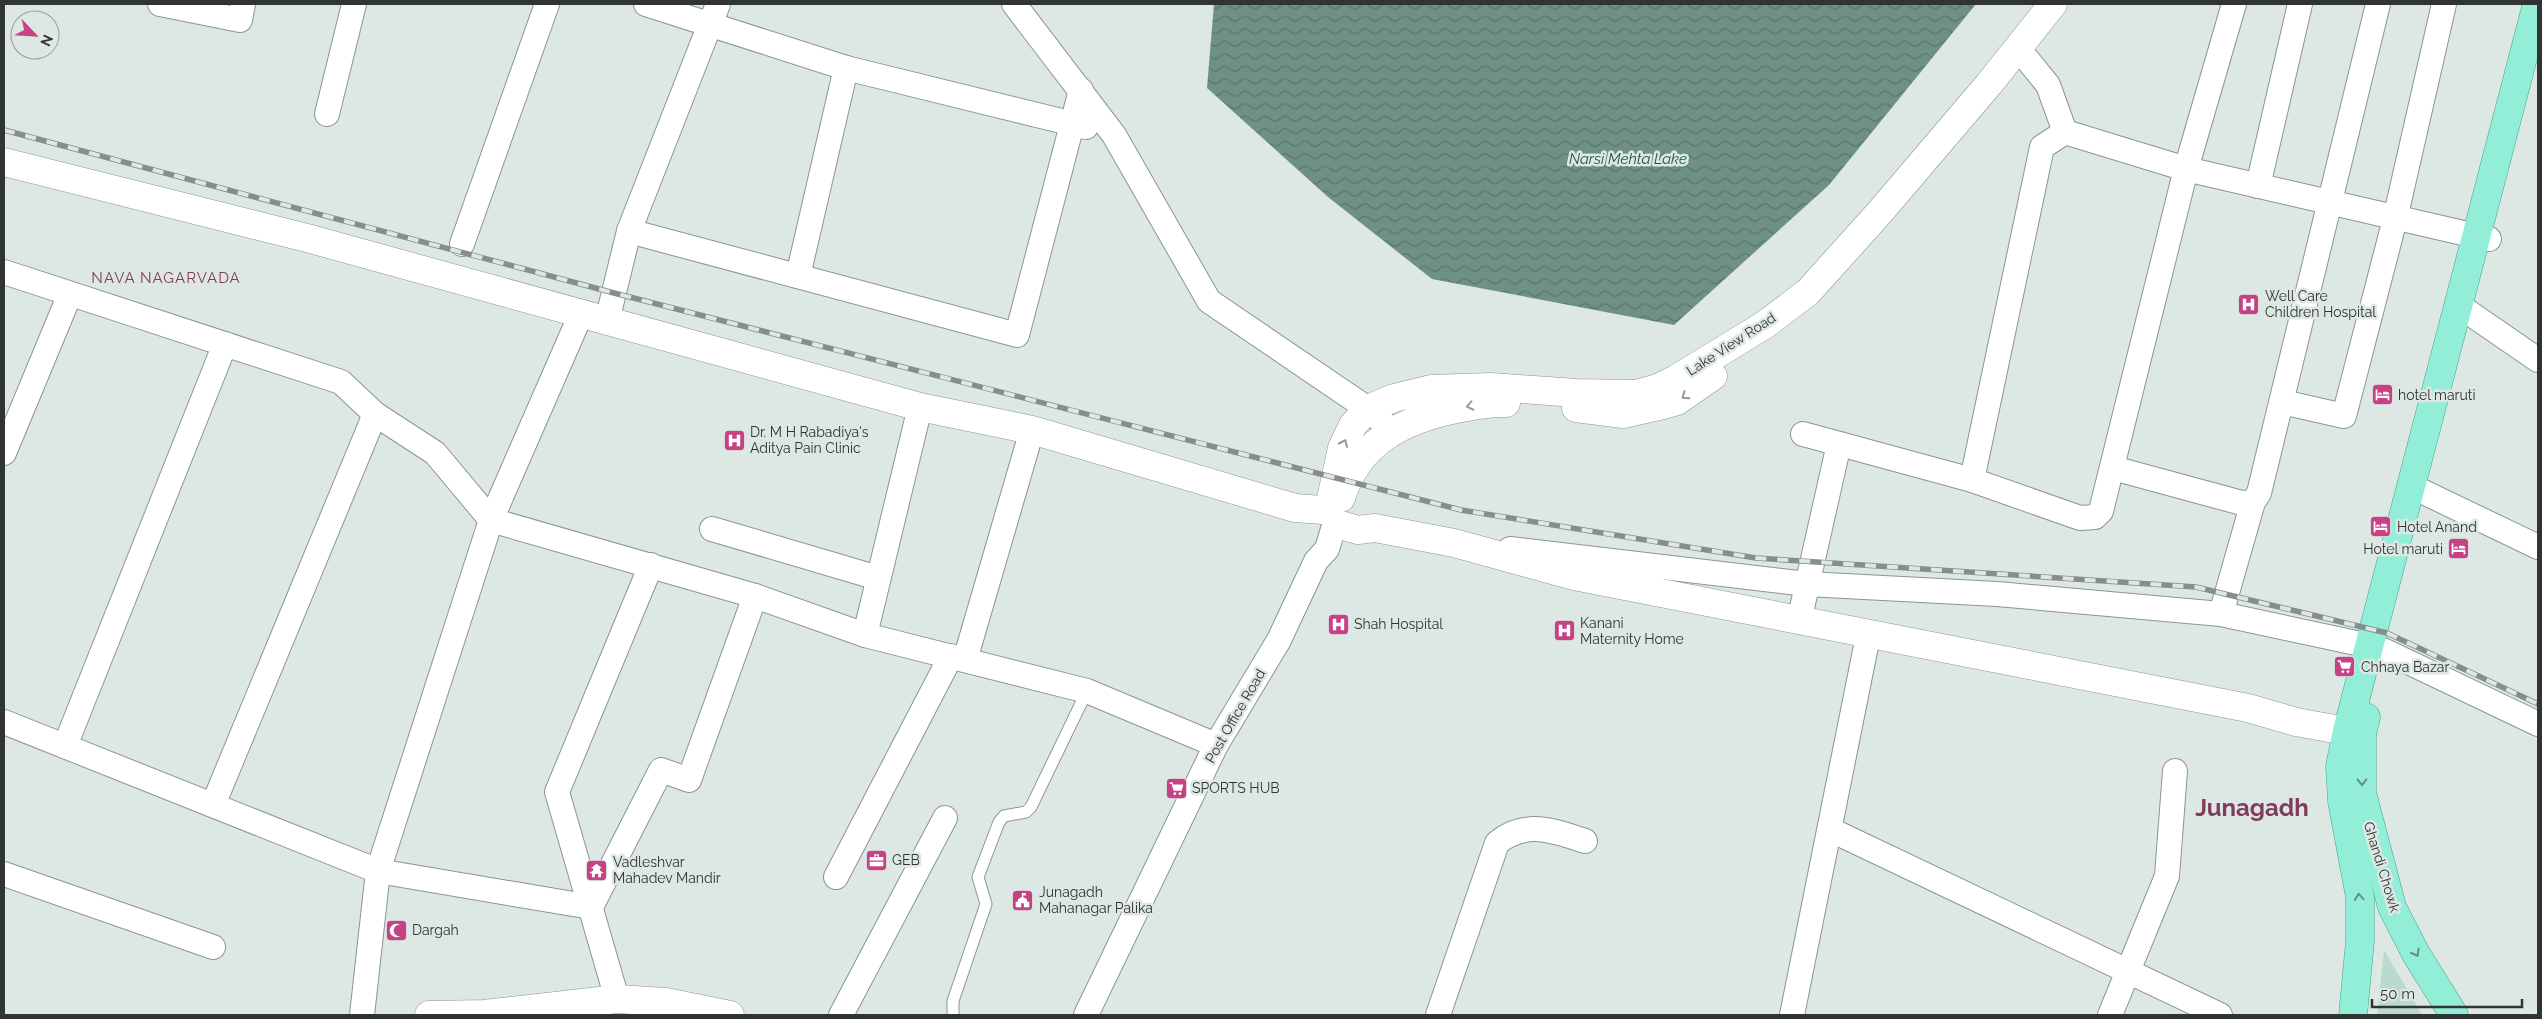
<svg xmlns="http://www.w3.org/2000/svg" width="2542" height="1019" font-family="Raleway,sans-serif">
<style>
.green{fill:#bbdacf}
.water{fill:url(#water-waves)}
.lines{fill:none;stroke-linecap:round;stroke-linejoin:round}
.service-casing{stroke:#8c9592;stroke-width:13}
.minor-casing{stroke:#8c9592;stroke-width:26}
.tertiary-casing{stroke:#8c9592;stroke-width:29}
.secondary-casing{stroke:#8c9592;stroke-width:29}
.primary-casing{stroke:#40a58c;stroke-width:29}
.service{stroke:#fff;stroke-width:11}
.minor{stroke:#fff;stroke-width:24}
.tertiary{stroke:#fff;stroke-width:28}
.secondary{stroke:#fff;stroke-width:28}
.primary{stroke:#92eed7;stroke-width:28}
.rail-casing{stroke:#868d8b;stroke-width:5.5}
.rail{stroke:#dde7e4;stroke-width:4;stroke-dasharray:11;stroke-linecap:butt}
.oneway{stroke:#989a98}
.oneway2{stroke:#619184}
.labels{text-anchor:middle;stroke-width:5;stroke-linejoin:round;paint-order:stroke}
.poi-label{font-size:14px;fill:#303432;stroke:#dde7e4;text-anchor:start}
.street-label{font-size:14px;fill:#303432;stroke:#dde7e4}
.water-label{font-size:15px;font-style:italic;fill:#175a4a;stroke:#dde7e4}
.neighbourhood-label{font-size:15px;letter-spacing:1px;fill:#803c5b;stroke:#dde7e4}
.town-label{font-size:24px;font-weight:bold;fill:#803c5b;stroke:#dde7e4}
</style>
<defs>
<pattern id="water-waves" width="16" height="10" patternUnits="userSpaceOnUse" patternTransform="scale(1.25)"><rect width="16" height="10" fill="#6e9085"/><path d="M0 5q4-4 8 0t8 0" fill="none" stroke="#5b766d"/></pattern>
</defs>
<rect width="100%" height="100%" fill="#dde7e4"/>
<path class="green" d="M2384,950L2422,1015H2377Z"/>
<path class="water" d="M1214,4H1976L1829,185L1674,325L1432,279L1328,197L1207,88Z"/>
<g class="lines">
<defs>
<path id="service" d="M953,1015V1001L986,904L978,877L999,822L1004,816L1026,812L1031,807L1087,691"/>
<g id="minor">
<path d="M160,4L240,20L243,4"/>
<path d="M646,4L846,68L1086,127"/>
<path d="M1014,4L1114,135L1209,301L1368,409L1392,431"/>
<path d="M2234,4L2186,169L2101,511L2095,517L2080,518L1972,480L2042,147L2065,132L2186,169L2489,239"/>
<path d="M2018,48L2048,85L2065,132"/>
<path d="M327,114L354,4"/>
<path d="M2258,186L2300,4"/>
<path d="M629,231L1017,335L1081,90"/>
<path d="M462,244L547,4"/>
<path d="M4,272L341,382L375,414L435,453L491,520L755,596L865,635L1087,691L1216,745"/>
<path d="M798,276L846,68"/>
<path d="M2458,305L2538,360"/>
<path d="M607,321L629,231L718,4"/>
<path d="M2282,402L2344,416L2395,219L2444,4"/>
<path d="M1803,434L1972,480"/>
<path d="M4,453L70,294"/>
<path d="M2113,468L2242,503L2253,502L2259,493L2378,4"/>
<path d="M2411,486L2538,547"/>
<path d="M712,529L878,578"/>
<path d="M1510,549L1807,584L1997,594L2221,614L2370,646"/>
<path d="M2221,614L2253,502"/>
<path d="M1799,621L1839,444"/>
<path d="M865,635L920,407"/>
<path d="M2383,650L2538,724"/>
<path d="M965,660L1032,430"/>
<path d="M4,722L378,871L591,907L661,770L689,780L755,596"/>
<path d="M65,746L225,344"/>
<path d="M213,805L375,414"/>
<path d="M1831,830L2220,1015"/>
<path d="M4,874L213,947"/>
<path d="M836,877L951,656"/>
<path d="M617,999L557,792L651,565"/>
<path d="M362,1015L378,871L491,520L581,314"/>
<path d="M841,1015L945,818"/>
<path d="M1086,1015L1216,745L1279,640L1316,561L1327,549L1334,526"/>
<path d="M1438,1015L1497,843C1525,820 1553,830 1585,841"/>
<path d="M1792,1015L1868,636"/>
<path d="M2110,1015L2167,876L2175,771"/>
</g>
<path id="tertiary" d="M429,1015L484,1014L617,999L666,1002L730,1015"/>
<g id="secondary">
<path d="M4,162L307,238L920,407L1032,430L1295,508L1323,510"/>
<path d="M1576,408L1623,414L1663,405L1677,401L1713,376"/>
<path d="M1341,498C1358,442 1403,420 1456,409C1473,406 1488,402 1506,403"/>
<path d="M1329,508L1342,448L1353,425L1368,409L1394,398L1431,389L1491,387L1576,393L1636,394L1658,388L1676,379L1766,324L1808,292L1880,212L1989,84L2053,4"/>
<path d="M1337,524L1358,530L1375,528L1454,543L1574,576L2248,708L2296,722L2362,734"/>
</g>
<g id="primary">
<path d="M2366,717L2362,734V793L2392,907L2416,954L2454,1015"/>
<path d="M2353,1015L2360,941V897L2342,801L2340,766L2347,731L2537,4"/>
</g>
</defs>
<use href="#service" class="service-casing"/>
<use href="#minor" class="minor-casing"/>
<use href="#tertiary" class="tertiary-casing"/>
<use href="#secondary" class="secondary-casing"/>
<use href="#primary" class="primary-casing"/>
<use href="#service" class="service"/>
<use href="#minor" class="minor"/>
<use href="#tertiary" class="tertiary"/>
<use href="#secondary" class="secondary"/>
<use href="#primary" class="primary"/>
<defs>
<path id="rail" d="M4,130L614,293L1461,510L1756,558L2196,587L2387,633L2538,704"/>
</defs>
<use href="#rail" class="rail-casing"/>
<use href="#rail" class="rail"/>
</g>
<defs><path id="oneway-chevron" d="M-2-3.5L2.5 0L-2 3.5" fill="none" stroke-width="1.6" stroke-linecap="round" stroke-linejoin="round" transform="scale(1.25)"/></defs>
<g class="oneway">
<use href="#oneway-chevron" transform="translate(1685 396) rotate(145)"/>
<use href="#oneway-chevron" transform="translate(1470 406) rotate(168)"/>
<use href="#oneway-chevron" transform="translate(1344 443) rotate(-66)"/>
</g>
<g class="oneway2">
<use href="#oneway-chevron" transform="translate(2362 782) rotate(89)"/>
<use href="#oneway-chevron" transform="translate(2359 897) rotate(-95)"/>
<use href="#oneway-chevron" transform="translate(2416 953) rotate(61)"/>
</g>
<defs>
<symbol id="hospital-square" viewBox="-11 -11 22 22"><rect x="-9" y="-9" width="18" height="18" rx="4" fill="#c74285" stroke="#dde7e4"/><path d="M-5-5h3v3.5h4V-5h3V5h-3V1.5h-4V5h-3Z" fill="#fff"/></symbol>
<symbol id="hotel-square" viewBox="-11 -11 22 22"><rect x="-9" y="-9" width="18" height="18" rx="4" fill="#c74285" stroke="#dde7e4"/><path d="M-6-4.5h1.5V1H6V5H4.5V3h-9V5H-6ZM-4 0a1.8 1.8 0 1 1 3.6 0ZM.5 0V-2.5h3Q6-2.5 6 0Z" fill="#fff"/></symbol>
<symbol id="supermarket-square" viewBox="-11 -11 22 22"><rect x="-9" y="-9" width="18" height="18" rx="4" fill="#c74285" stroke="#dde7e4"/><path d="M-6-5.5h2.5l.6 2H6L4.5 2H-2.5L-4.4-4H-6ZM-1.5 3.2a1.3 1.3 0 1 0 .1 0ZM3 3.2a1.3 1.3 0 1 0 .1 0Z" fill="#fff"/></symbol>
<symbol id="office-square" viewBox="-11 -11 22 22"><rect x="-9" y="-9" width="18" height="18" rx="4" fill="#c74285" stroke="#dde7e4"/><path d="M-6-3h4V-5.5h4V-3h4V5H-6ZM-1-4.5V-3h2v-1.5ZM-6 0V1H6V0Z" fill="#fff"/></symbol>
<symbol id="temple-square" viewBox="-11 -11 22 22"><rect x="-9" y="-9" width="18" height="18" rx="4" fill="#c74285" stroke="#dde7e4"/><path d="M0-6L5-2H3V0L6.5 2.5H4V6H1.5V3h-3V6H-4V2.5H-6.5L-3 0V-2H-5Z" fill="#fff"/></symbol>
<symbol id="civic-square" viewBox="-11 -11 22 22"><rect x="-9" y="-9" width="18" height="18" rx="4" fill="#c74285" stroke="#dde7e4"/><path d="M-.6-6.5H3V-4.5H.6V-3L4-1V1h2V6H-6V1h2V-1L-.6-3ZM-1.2 2.5V6h2.4V2.5Z" fill="#fff"/></symbol>
<symbol id="mosque-square" viewBox="-11 -11 22 22"><rect x="-9" y="-9" width="18" height="18" rx="4" fill="#c74285" stroke="#dde7e4"/><path d="M3.5-4.9A6 6 0 1 0 3.5 4.9A5 5 0 1 1 3.5-4.9Z" fill="#fff"/></symbol>
</defs>
<g fill-rule="evenodd">
<use href="#hospital-square" x="2236" y="292" width="25" height="25"/>
<use href="#hotel-square" x="2370" y="382" width="25" height="25"/>
<use href="#hospital-square" x="722" y="428" width="25" height="25"/>
<use href="#hotel-square" x="2368" y="514" width="25" height="25"/>
<use href="#hotel-square" x="2446" y="536" width="25" height="25"/>
<use href="#hospital-square" x="1326" y="612" width="25" height="25"/>
<use href="#hospital-square" x="1552" y="618" width="25" height="25"/>
<use href="#supermarket-square" x="2332" y="654" width="25" height="25"/>
<use href="#supermarket-square" x="1164" y="776" width="25" height="25"/>
<use href="#office-square" x="864" y="848" width="25" height="25"/>
<use href="#temple-square" x="584" y="858" width="25" height="25"/>
<use href="#civic-square" x="1010" y="888" width="25" height="25"/>
<use href="#mosque-square" x="384" y="918" width="25" height="25"/>
</g>
<g class="labels">
<g class="poi-label">
<text x="2265" y="301">Well Care<tspan x="2265" dy="16">Children Hospital</tspan></text>
<text x="2398" y="400">hotel maruti</text>
<text x="750" y="437">Dr. M H Rabadiya's<tspan x="750" dy="16">Aditya Pain Clinic</tspan></text>
<text x="2397" y="532">Hotel Anand</text>
<text x="2443" y="554" text-anchor="end">Hotel maruti</text>
<text x="1580" y="628">Kanani<tspan x="1580" dy="16">Maternity Home</tspan></text>
<text x="1354" y="629">Shah Hospital</text>
<text x="2361" y="672">Chhaya Bazar</text>
<text x="1192" y="793">SPORTS HUB</text>
<text x="892" y="865">GEB</text>
<text x="613" y="867">Vadleshvar<tspan x="613" dy="16">Mahadev Mandir</tspan></text>
<text x="1039" y="897">Junagadh<tspan x="1039" dy="16">Mahanagar Palika</tspan></text>
<text x="412" y="935">Dargah</text>
</g>
<g class="street-label">
<text transform="translate(1731 344) rotate(-33)" y="5">Lake View Road</text>
<text transform="translate(1235 716) rotate(-60)" y="5">Post Office Road</text>
<text transform="translate(2382 867) rotate(73)" y="5">Ghandi Chowk</text>
</g>
<g class="water-label">
<text x="1628" y="164">Narsi Mehta Lake</text>
</g>
<g class="neighbourhood-label">
<text x="166" y="283">NAVA NAGARVADA</text>
</g>
<g class="town-label">
<text x="2252" y="816">Junagadh</text>
</g>
</g>
<rect width="2542" height="1019" fill="none" stroke="#303432" stroke-width="10"/>
<g transform="translate(35 35) rotate(115)"><circle r="24" fill="#dde7e4" stroke="#989f9d"/>
<path d="M0-4L9 19L0 12L-9 19Z" fill="#c74285"/>
<text y="-8" font-size="14" font-weight="bold" text-anchor="middle" fill="#303432">N</text>
</g>
<path d="M2372 999v8h150v-8" fill="none" stroke="#303432" stroke-width="2.5"/>
<text x="2380" y="999" font-size="15" fill="#303432" stroke="#dde7e4" stroke-width="4" paint-order="stroke">50 m</text>
</svg>
